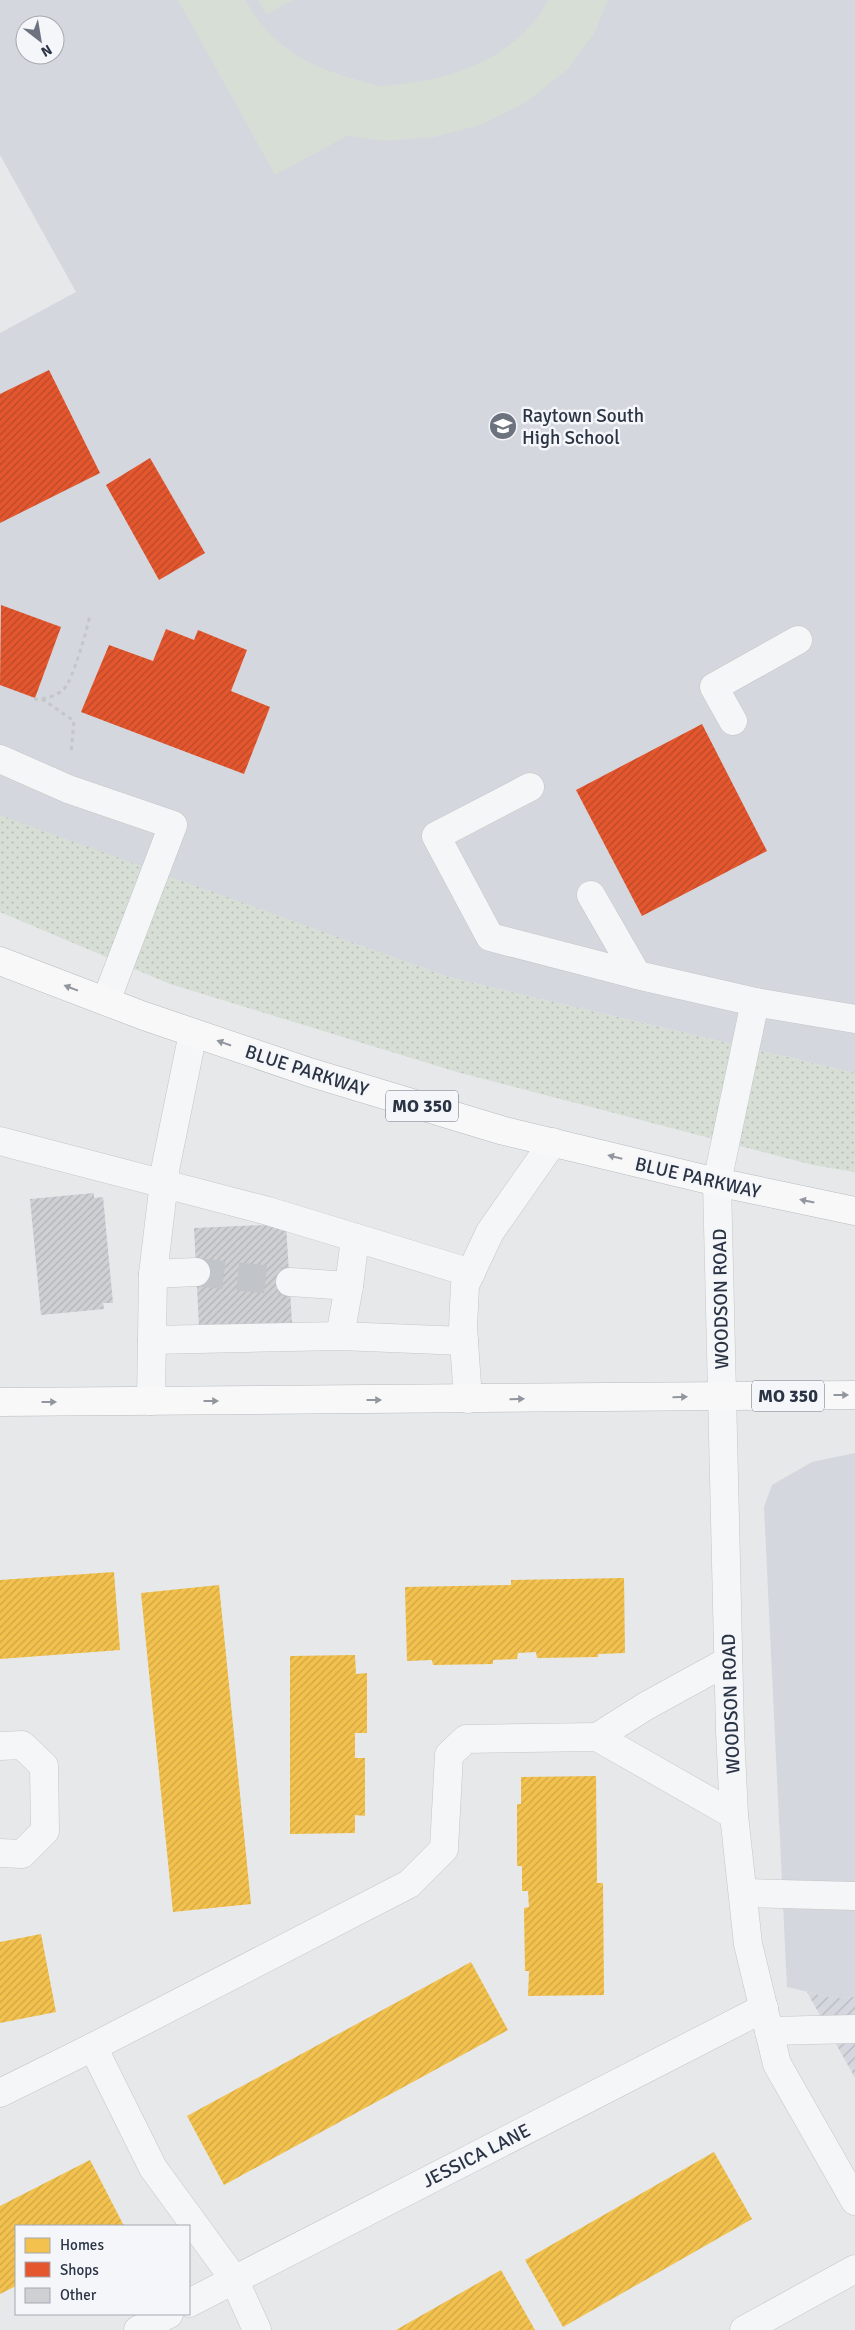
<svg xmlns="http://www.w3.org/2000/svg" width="855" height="2330" font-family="Signika,sans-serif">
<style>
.built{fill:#d4d7dd;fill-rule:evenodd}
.industrial{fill:url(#industrial-furrows)}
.grass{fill:url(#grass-dots)}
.pitch{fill:#d6ded6}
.homes{fill:url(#homes-hatch)}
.shops{fill:url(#shops-hatch)}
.building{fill:url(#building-hatch)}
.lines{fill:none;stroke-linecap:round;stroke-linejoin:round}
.minor-tunnel{stroke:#c1c4c9;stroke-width:28;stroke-dasharray:28 14;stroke-linecap:butt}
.minor-casing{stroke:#c4c6c8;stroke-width:29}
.highway-casing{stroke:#b8bbbf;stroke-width:29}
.path{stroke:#c5c6ca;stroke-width:3;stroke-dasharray:4 4;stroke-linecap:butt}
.minor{stroke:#f5f6f7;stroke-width:28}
.highway{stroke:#f8f8f8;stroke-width:28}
.oneway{fill:#92969e}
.labels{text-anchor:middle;stroke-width:5;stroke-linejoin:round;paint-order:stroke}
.shield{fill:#f4f6f9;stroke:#676e7b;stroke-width:1}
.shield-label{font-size:18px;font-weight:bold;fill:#2b3445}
.poi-label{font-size:19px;fill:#2b3445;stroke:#f4f6f9;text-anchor:start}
.street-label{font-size:19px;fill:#2b3445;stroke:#f4f6f9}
</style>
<defs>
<pattern id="industrial-furrows" width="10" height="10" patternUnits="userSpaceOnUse" patternTransform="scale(1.25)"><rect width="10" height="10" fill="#d4d7dd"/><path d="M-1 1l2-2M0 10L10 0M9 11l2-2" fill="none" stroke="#b6b9bf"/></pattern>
<pattern id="grass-dots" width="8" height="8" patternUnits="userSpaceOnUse" patternTransform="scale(1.25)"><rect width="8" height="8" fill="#d6ded6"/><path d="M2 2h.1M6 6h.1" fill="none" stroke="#b8bfb9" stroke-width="1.8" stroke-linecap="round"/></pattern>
<pattern id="homes-hatch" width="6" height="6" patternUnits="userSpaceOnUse" patternTransform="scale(1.25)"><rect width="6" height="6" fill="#f2c14e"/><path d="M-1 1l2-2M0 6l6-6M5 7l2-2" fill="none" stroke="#d0a645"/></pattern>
<pattern id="shops-hatch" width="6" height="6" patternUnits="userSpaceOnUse" patternTransform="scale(1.25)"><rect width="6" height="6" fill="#e4572e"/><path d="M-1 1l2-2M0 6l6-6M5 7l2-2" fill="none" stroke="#b94929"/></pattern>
<pattern id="building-hatch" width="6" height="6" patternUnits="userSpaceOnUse" patternTransform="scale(1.25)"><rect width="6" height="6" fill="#ced0d3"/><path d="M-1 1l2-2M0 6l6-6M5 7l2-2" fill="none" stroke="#b1b3b6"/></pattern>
</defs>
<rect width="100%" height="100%" fill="#e6e8ea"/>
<g class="built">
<path d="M0,0H855V1073L448,977L0,816V333L76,292L0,155ZM25,25H55V55H25Z"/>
<path d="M855,1453V1997L834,1998L787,1987L764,1507L772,1485L812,1462Z"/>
</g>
<path class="industrial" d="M807,1992L834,1998L855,1997V2078Z"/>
<path class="grass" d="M0,815L448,977L855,1073V1172L813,1165L457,1072L170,984L0,912Z"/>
<g class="pitch">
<path d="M178,0H245C271,44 302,64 351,78C361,80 371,85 381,86C389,86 399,84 407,83C461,78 522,51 548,0H608L595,32L567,70L525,103L480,125L435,137L385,141L347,136L275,175Z"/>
<path d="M258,0H293L266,15Z"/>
</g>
<g class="homes">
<path d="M114,1572L120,1650L0,1659V1580Z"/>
<path d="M624,1578L625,1653L598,1654V1657L537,1658L536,1652L518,1653L517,1659L493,1660V1664L433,1665L432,1660L407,1661L405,1587L511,1585V1580Z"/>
<path d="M219,1585L251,1904L173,1912L141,1593Z"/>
<path d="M355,1655L356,1674L367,1673V1733H355V1758H365V1816L355,1815V1833L290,1834V1656Z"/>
<path d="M596,1776L597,1883H603L604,1995L528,1996L529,1971H525L524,1908L529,1907L528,1891H522V1866H517V1804H521V1777Z"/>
<path d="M41,1934L56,2012L0,2023V1942Z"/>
<path d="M471,1962L508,2030L224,2185L187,2116Z"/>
<path d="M714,2152L752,2219L563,2327L525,2260Z"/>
<path d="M90,2160L124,2226H16V2286L0,2294V2206Z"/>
<path d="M501,2270L535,2330H396Z"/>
</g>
<g class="shops">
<path d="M49,370L100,473L0,523V394Z"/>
<path d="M150,458L205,553L159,580L106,485Z"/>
<path d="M1,605L61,627L35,698L0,685Z"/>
<path d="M166,629L194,640L198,630L247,650L231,691L270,707L244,774L81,712L109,645L153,661Z"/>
<path d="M702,724L767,851L642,916L576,790Z"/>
</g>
<g class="building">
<path d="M94,1193V1198L103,1197L113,1303H103L104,1309L41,1315L30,1199Z"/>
<path d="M286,1224L292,1323L199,1327L194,1228Z"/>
</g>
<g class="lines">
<path class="minor-tunnel" d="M196,1272L290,1282"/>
<defs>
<g id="minor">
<path d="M733,721L714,687L798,640"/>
<path d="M0,759L68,789L173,825L106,1001"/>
<path d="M530,787L436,836L490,937L637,975L755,1002"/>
<path d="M591,895L637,975"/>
<path d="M855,1019L755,1002L717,1182L730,1731L734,1815L748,1944L777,2064L855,2201"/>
<path d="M0,1141L268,1211L471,1273"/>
<path d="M153,1274L196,1272"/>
<path d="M290,1282L349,1286L340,1336"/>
<path d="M349,1286L355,1238"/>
<path d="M152,1340L340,1336L464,1341"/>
<path d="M468,1399L463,1328L465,1285L490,1232L553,1142"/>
<path d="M151,1401L153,1274L166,1165L193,1033"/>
<path d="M597,1737L646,1706L728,1661"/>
<path d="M0,1746L22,1745L44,1766L45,1831L22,1854L0,1853"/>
<path d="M743,1893L855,1896"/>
<path d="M769,2031L855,2029"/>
<path d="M93,2047L153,2168L234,2279L257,2330"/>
<path d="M0,2093L93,2047L409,1884L444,1849L449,1755L466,1739L597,1737L734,1815"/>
<path d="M189,2303L764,2008"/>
<path d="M138,2330L169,2314"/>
<path d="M744,2330L855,2269"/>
</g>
<g id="highway">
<path d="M0,961L144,1016L309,1072L504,1131L717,1182L855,1211"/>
<path d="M0,1402L855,1395"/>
</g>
</defs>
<use href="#minor" class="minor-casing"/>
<use href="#highway" class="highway-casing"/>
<g class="path">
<path d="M34,699C43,700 57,696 64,689C73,679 87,630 90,615"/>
<path d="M42,699L74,721L71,753"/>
</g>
<use href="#minor" class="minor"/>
<use href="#highway" class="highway"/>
</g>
<defs><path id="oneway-solid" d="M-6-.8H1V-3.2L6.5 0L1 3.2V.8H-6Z" transform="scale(1.25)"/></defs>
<g class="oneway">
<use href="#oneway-solid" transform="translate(71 988) rotate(-159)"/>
<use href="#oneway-solid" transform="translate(224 1043) rotate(-161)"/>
<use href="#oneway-solid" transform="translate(615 1157) rotate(-166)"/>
<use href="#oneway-solid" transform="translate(807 1201) rotate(-168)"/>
<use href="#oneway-solid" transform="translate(841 1395)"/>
<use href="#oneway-solid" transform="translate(680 1397) rotate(-1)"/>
<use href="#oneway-solid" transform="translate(517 1399) rotate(-1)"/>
<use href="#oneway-solid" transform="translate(374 1400)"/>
<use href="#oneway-solid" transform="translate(211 1401)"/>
<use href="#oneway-solid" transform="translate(49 1402)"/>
</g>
<defs>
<symbol id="school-disc" viewBox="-11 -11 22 22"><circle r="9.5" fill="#6c737f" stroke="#f4f6f9"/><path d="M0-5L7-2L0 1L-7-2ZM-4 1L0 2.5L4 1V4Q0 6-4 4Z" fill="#fff"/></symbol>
</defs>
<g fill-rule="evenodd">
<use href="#school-disc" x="487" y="410" width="32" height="32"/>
</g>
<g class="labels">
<g class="shield">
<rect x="386" y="1090.5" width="72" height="31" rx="4"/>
<rect x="752" y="1380.5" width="72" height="31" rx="4"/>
</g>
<g class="shield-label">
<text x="422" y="1112">MO 350</text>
<text x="788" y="1402">MO 350</text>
</g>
<g class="poi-label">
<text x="522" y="422">Raytown South<tspan x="522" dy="22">High School</tspan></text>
</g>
<g class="street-label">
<text transform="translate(307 1070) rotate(18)" y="7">BLUE PARKWAY</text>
<text transform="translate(698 1177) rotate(13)" y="7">BLUE PARKWAY</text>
<text transform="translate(720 1299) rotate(-91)" y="7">WOODSON ROAD</text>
<text transform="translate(730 1704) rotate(-92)" y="7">WOODSON ROAD</text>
<text transform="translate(476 2155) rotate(-27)" y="7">JESSICA LANE</text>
</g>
</g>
<rect x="15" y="2225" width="175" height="90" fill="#f4f6f9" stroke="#a4a8b1"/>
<rect x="25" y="2238" width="25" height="15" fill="#f2c14e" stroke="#a4a8b1"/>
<text x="60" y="2250" font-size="15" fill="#2b3445">Homes</text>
<rect x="25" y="2262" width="25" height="15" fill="#e4572e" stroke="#a4a8b1"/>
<text x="60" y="2275" font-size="15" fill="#2b3445">Shops</text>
<rect x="25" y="2288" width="25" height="15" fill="#ced0d3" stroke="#a4a8b1"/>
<text x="60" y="2300" font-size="15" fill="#2b3445">Other</text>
<g transform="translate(40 40) rotate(149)"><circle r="24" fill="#f4f6f9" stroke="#a4a8b1"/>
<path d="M0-4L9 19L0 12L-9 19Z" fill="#6c737f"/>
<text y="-8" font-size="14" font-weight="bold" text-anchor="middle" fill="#2b3445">N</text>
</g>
</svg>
